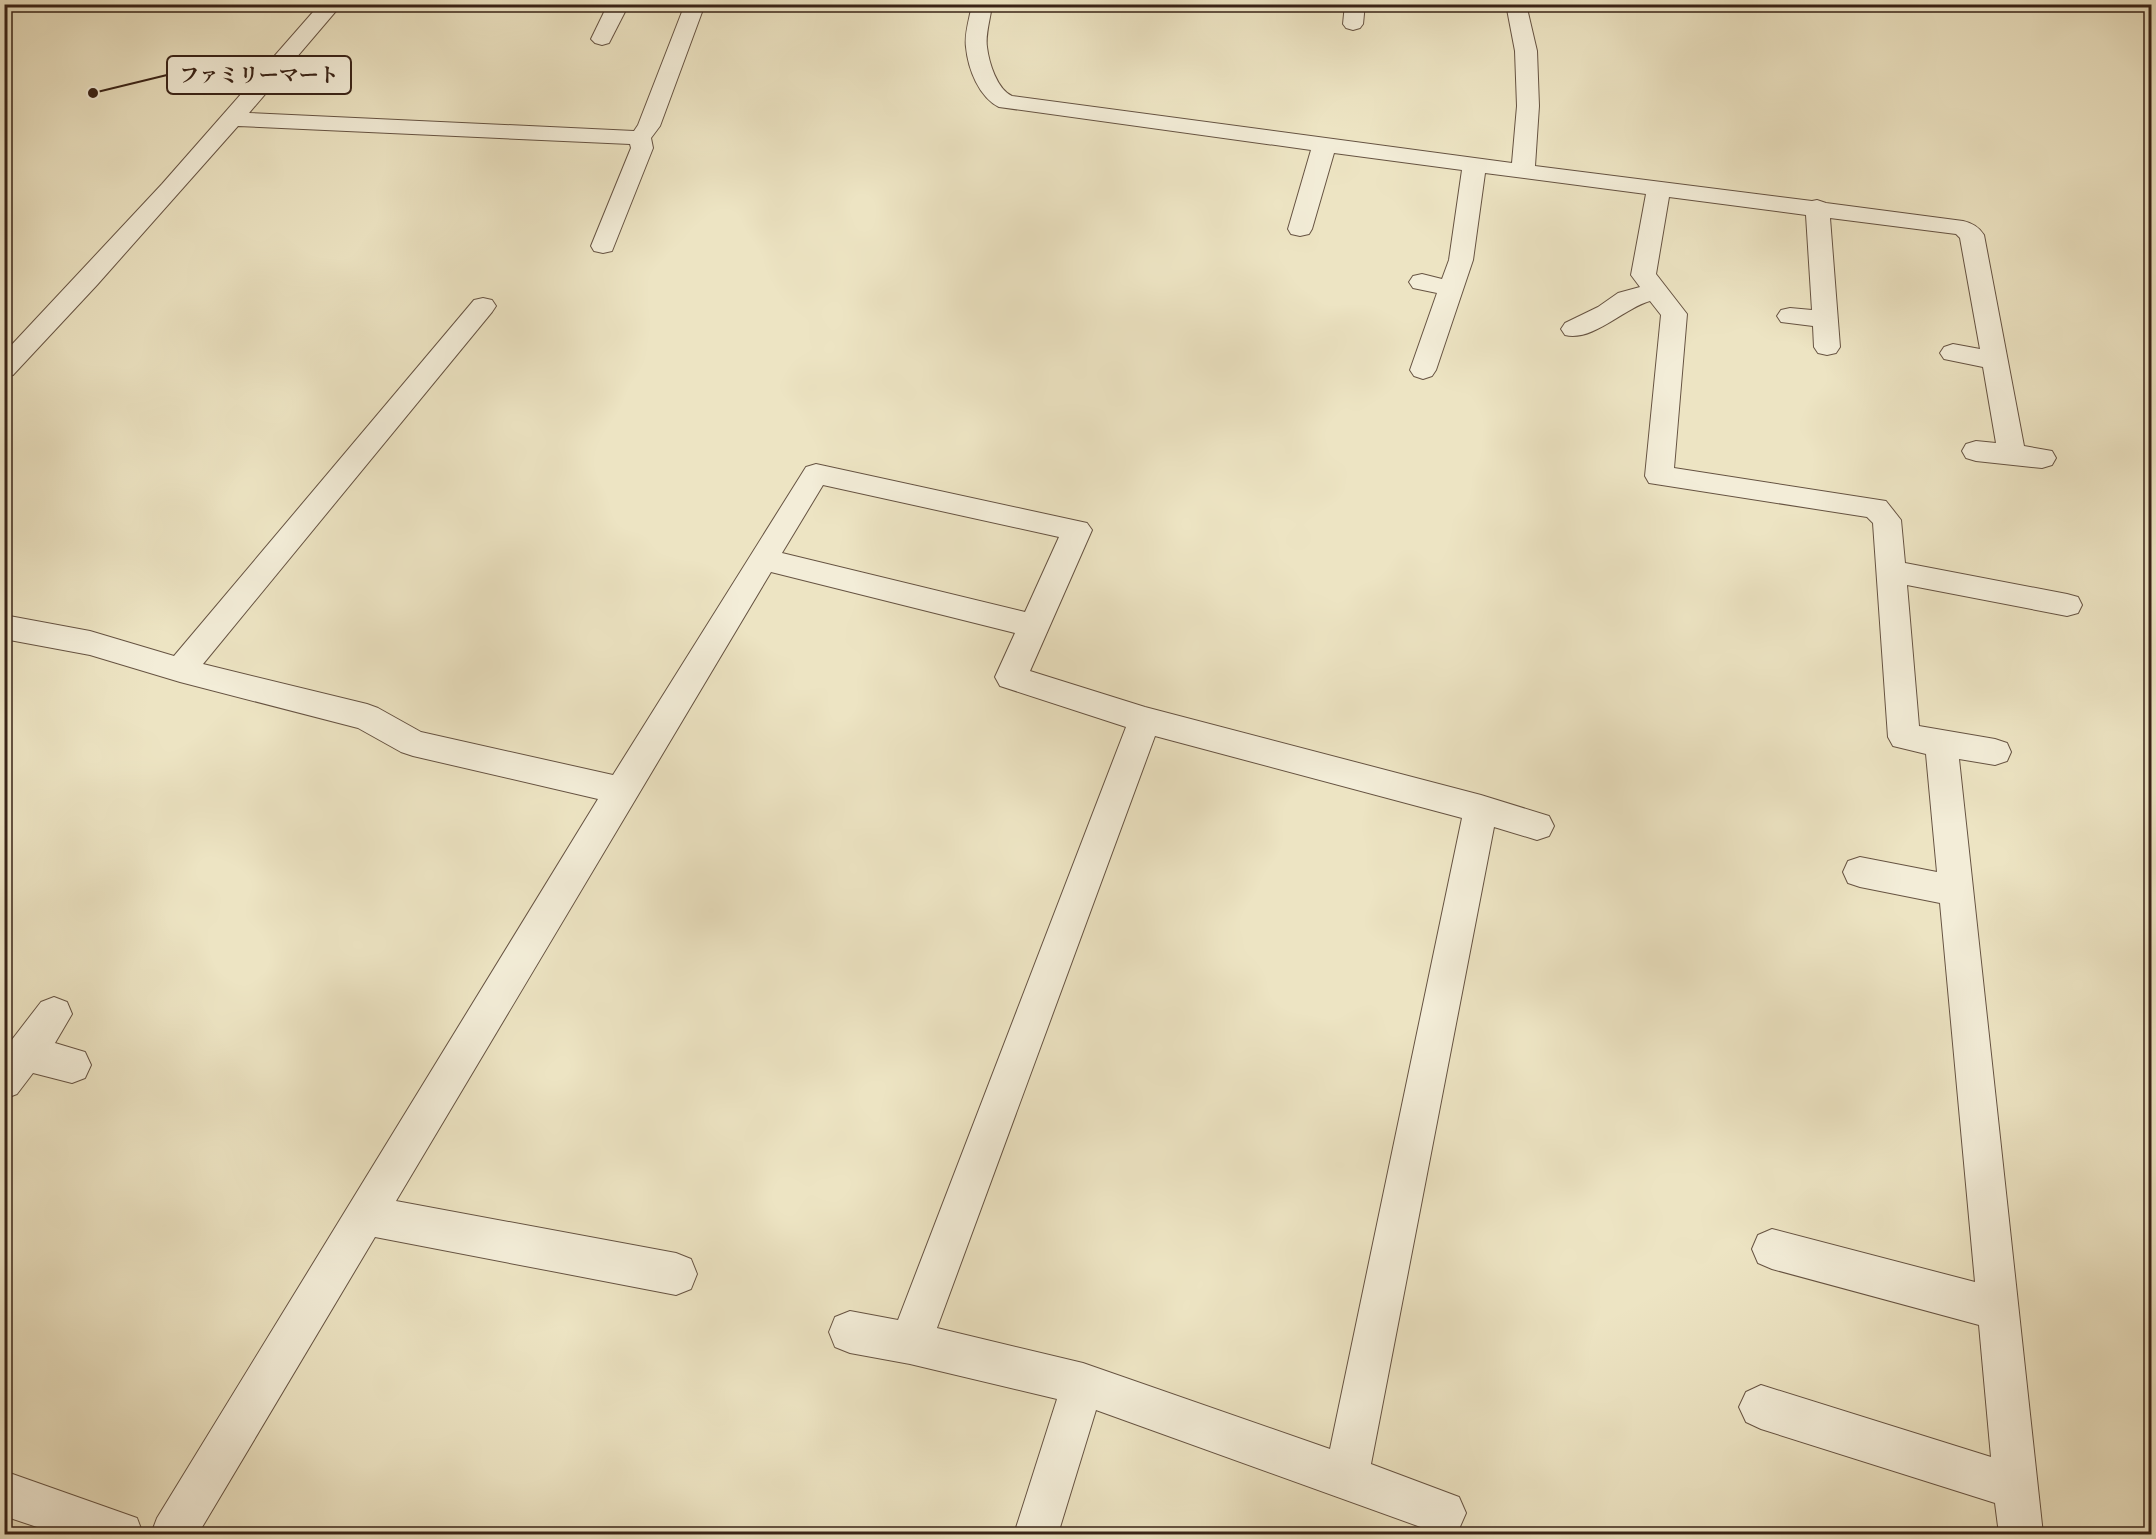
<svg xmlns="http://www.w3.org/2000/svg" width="2156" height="1539" font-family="'IM FELL Great Primer','Noto Serif JP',serif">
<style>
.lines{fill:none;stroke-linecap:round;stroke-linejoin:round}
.minor-casing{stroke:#665342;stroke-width:2}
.minor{fill:#f3edd8;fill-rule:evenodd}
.leader{fill:none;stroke:#392317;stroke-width:2}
.callout-dot{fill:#392317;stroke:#f3edd8;stroke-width:2}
.callout{fill:#f3edd8;stroke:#392317;stroke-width:2}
.callout-label{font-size:20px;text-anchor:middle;font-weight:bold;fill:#392317}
</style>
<rect width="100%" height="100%" fill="#ede4c3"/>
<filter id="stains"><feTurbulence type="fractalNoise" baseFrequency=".00333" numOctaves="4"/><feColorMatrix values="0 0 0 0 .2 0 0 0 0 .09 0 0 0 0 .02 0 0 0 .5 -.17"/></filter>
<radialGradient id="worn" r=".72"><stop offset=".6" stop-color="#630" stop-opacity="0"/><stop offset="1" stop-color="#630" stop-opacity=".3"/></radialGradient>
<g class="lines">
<defs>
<g id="minor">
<path d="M320,4H342L249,113L634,131L638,125L685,4H705L660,126L651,138L653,148L612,251L603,253L594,251L591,246L631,148L630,144L238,126L97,285L13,375L4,378V353L162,184Z"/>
<path d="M608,4H629L609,43L602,45L595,43L591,39Z"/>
<path d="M972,4H992C991,17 985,34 987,47C989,63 997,89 1012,96L1512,163L1517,106L1515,51L1506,4H1526L1537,51L1539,106L1535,166L1812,201L1817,200L1826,203L1963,221C1972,223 1979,227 1984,235L2024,446L2052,451L2056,458L2052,465L2042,468L1976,461L1966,458L1962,451L1966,444L1976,441L1996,443L1983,367L1944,359L1940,353L1944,347L1953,344L1980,349L1960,238L1956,234L1830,218L1840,347L1836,353L1827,355L1818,353L1814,347L1813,326L1781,322L1777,316L1781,310L1790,308L1812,310L1806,215L1669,197L1656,274L1687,314L1674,468L1886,501L1901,520L1905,563L2067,594L2078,597L2082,605L2078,613L2067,616L1907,585L1919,726L1995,739L2007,743L2011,752L2007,761L1995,765L1959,759L2043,1534H1999L1995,1503L1761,1429L1746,1422L1739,1407L1746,1392L1761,1385L1991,1457L1979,1325L1772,1269L1758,1263L1752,1249L1758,1235L1772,1229L1975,1282L1940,903L1860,887L1848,883L1843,872L1848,861L1860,857L1937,872L1926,754L1893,746L1888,737L1873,523L1867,517L1649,483L1645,476L1661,315L1650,301C1624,308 1593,342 1565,335L1561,329L1565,323L1598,307L1618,293L1640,287L1631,275L1646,194L1485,173L1473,260L1436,370L1432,376L1423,379L1414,376L1410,370L1437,293L1413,288L1409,282L1413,276L1422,274L1442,279L1449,260L1462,170L1334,153L1312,229L1309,234L1300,236L1291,234L1288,229L1311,150L999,107C979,97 968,69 966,47C964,34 970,17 972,4Z"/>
<path d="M1345,4H1365L1363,24L1360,28L1353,30L1346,28L1343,24Z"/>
<path d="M483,298L492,300L496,306L492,312L203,664L367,704L378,708L421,732L613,775L806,467L816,464L1087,523L1092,530L1030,671L1145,707L1481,795L1549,816L1554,826L1549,836L1537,840L1494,827L1371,1464L1459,1497L1466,1513L1459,1529L1440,1534L1096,1410L1058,1534H1014L1057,1399L910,1364L850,1353L835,1347L829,1332L835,1317L850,1311L898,1320L1126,727L1000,686L995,677L1015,633L771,572L396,1201L676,1253L691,1259L697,1274L691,1289L676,1295L375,1237L198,1534H151L157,1518L598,799L413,756L401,752L358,728L180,682L90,655L4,639V615L90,631L174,656L474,300ZM823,485L1059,537L1025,612L782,553ZM1155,736L1462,818L1330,1449L1083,1363L937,1328Z"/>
<path d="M54,997L67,1002L72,1014L55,1043L85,1052L91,1065L85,1078L72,1083L33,1073L17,1094L4,1099V1050L41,1002Z"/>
<path d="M4,1471L137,1518L143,1534H58L4,1516Z"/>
</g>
</defs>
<use href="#minor" class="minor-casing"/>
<use href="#minor" class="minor"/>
</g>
<path class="leader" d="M93 93L167 75"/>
<circle class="callout-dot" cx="93" cy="93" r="6"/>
<rect class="callout" x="167" y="56" width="184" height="38" rx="6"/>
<g class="callout-label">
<text x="259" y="82">ファミリーマート</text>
</g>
<rect width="2156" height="1539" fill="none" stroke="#ede4c3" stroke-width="24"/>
<rect x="6" y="6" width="2144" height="1527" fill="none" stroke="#392317" stroke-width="3"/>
<rect x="12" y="12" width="2132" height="1515" fill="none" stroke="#392317" stroke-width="1.5"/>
<rect width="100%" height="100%" filter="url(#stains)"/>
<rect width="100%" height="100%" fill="url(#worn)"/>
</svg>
